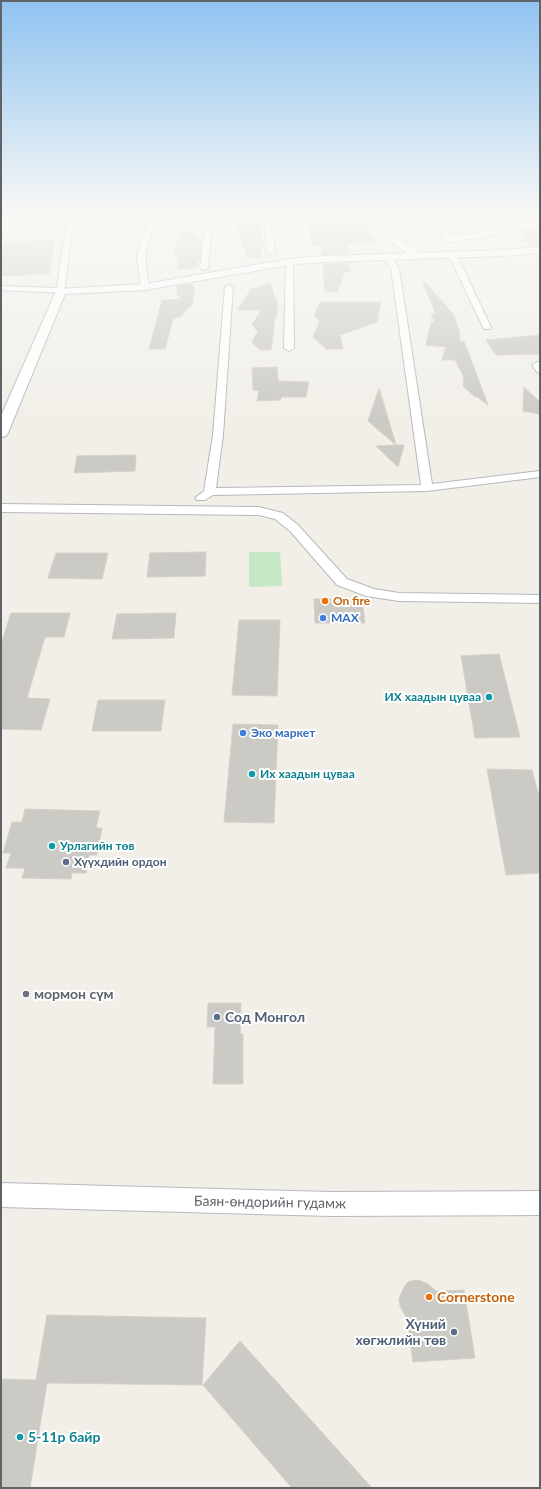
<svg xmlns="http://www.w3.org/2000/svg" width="541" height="1489" font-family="Lato,sans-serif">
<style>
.green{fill:#c5e8c5}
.building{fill:#cccac5;stroke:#d6d1c6}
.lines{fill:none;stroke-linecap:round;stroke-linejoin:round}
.minor-casing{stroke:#b5b8bc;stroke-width:2}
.secondary-casing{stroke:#b6babf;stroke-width:2}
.minor{fill:#fff;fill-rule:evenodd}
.secondary{fill:#fff;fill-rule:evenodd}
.food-dot{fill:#e8710a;stroke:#fff;stroke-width:1.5}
.shop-dot{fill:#3f7fe0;stroke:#fff;stroke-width:1.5}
.culture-dot{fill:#0f9aa8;stroke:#fff;stroke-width:1.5}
.service-dot{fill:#5c6f8a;stroke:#fff;stroke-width:1.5}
.worship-dot{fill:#6b7280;stroke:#fff;stroke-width:1.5}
.labels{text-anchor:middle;stroke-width:4;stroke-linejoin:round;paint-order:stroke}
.food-label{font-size:12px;font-weight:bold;fill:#c56008;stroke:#fff;text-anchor:start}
.shop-label{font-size:12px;font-weight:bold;fill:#366cbe;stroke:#fff;text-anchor:start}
.culture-label{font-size:12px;font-weight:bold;fill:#0d838f;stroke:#fff;text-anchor:start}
.service-label{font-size:12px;font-weight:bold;fill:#4e5e75;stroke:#fff;text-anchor:start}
.near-worship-label{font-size:14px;font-weight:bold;fill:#5b616d;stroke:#fff;text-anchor:start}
.near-service-label{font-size:14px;font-weight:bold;fill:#4e5e75;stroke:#fff;text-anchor:start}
.near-street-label{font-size:14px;fill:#5f6368;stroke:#fff}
.near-food-label{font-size:14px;font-weight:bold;fill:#c56008;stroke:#fff;text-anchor:start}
.near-culture-label{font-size:14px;font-weight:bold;fill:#0d838f;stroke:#fff;text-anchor:start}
</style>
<rect width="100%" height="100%" fill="#f1efe8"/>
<path class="green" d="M249,552H280L282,586L249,587Z"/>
<g class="building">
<path d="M360,216L377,242L346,245L348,254L323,255L322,246H313L305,218Z"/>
<path d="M260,219L264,248H261V258H248L233,220Z"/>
<path d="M521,228L540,229V246H529Z"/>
<path d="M180,232H196V238H200L202,244L200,260H197V268L178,269V254H174Z"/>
<path d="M55,240L49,274L1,276V252L5,242Z"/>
<path d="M349,263L351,272H345L337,292L325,291L323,264Z"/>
<path d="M270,283L276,302L277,299L278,310H276V312L278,314L275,318L271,350H260L252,342L258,331L252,325L261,310H238L251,289Z"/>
<path d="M426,283L453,314L459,330L460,342L464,341L488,405L476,396L475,397L463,386L464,377L455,360H442L446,347L426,345L431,322H435L431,314H436L423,284Z"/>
<path d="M191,284L195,288L192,299H194L190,308L189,307L181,316L173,319L165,349H149L162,300L182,299L177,294V286Z"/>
<path d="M320,302H381L377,322L340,335L343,349H326L313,337L320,321L314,316Z"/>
<path d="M540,335V354L496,355L486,340Z"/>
<path d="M277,367L278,381L309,382L306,397H282L280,400L257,401L259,391L253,390L252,368Z"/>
<path d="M524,387L540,402V414L523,411Z"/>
<path d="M379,388L396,445H404L398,467L376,446L396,445L368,421Z"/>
<path d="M136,455L135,471L74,473L77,456Z"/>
<path d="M206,552L205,576L147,577L150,553Z"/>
<path d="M56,553H108L102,579L48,578Z"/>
<path d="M314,599H362L365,623H315Z"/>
<path d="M11,613H70L64,637H45L27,698L50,699L41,730L1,729V644Z"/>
<path d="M176,613L174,638L112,639L117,614Z"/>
<path d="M239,620H280L277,696L232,695Z"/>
<path d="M499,654L520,737L475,738L461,656Z"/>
<path d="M98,700H165L161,731H92Z"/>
<path d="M233,724L278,725L274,823L224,822Z"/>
<path d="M487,769L532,770L540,800V873L506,875Z"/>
<path d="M25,809L100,811L96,828H102L97,855H89L86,873H72L71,879L22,878L25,868H6L11,853H3L12,822H22Z"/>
<path d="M208,1003H241L240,1034H243V1084H213L215,1027H207Z"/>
<path d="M415,1280L421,1281L428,1284L436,1291L464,1290L475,1358L413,1362L407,1319L400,1306L399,1299L404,1287L408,1282Z"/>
<path d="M47,1315L206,1318L202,1385L47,1383L30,1488H1V1379L36,1380Z"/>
<path d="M240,1341L372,1488H292L203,1385Z"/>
</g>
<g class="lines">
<defs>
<g id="minor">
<path d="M68,213H74L64,293L1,290V286L57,288Z"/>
<path d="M151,213H157L145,256L149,287L145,289L141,287L137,256Z"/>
<path d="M207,213H213L208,268L204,270L200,268Z"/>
<path d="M264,213H270L275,252L271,254L267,252Z"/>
<path d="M371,213H377L395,236L420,253V257C403,259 378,225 371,213Z"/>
<path d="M425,213H432L453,237L498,229L520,213H527L503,233L451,242H448Z"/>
<path d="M448,253H454L460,262L491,327L490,329H484L483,327L452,262L447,255Z"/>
<path d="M383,254H389L399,268L432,484L540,471V477L427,491L213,495L205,500H197L195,498L204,491L213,435L225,287L229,285L233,287L223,435L216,488L421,485L391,268L382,256Z"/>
<path d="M286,260H292L293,262L294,348L289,351L284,348Z"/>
<path d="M537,362L540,363V373L537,372L532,365Z"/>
<path d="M1,504L259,507L283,513L298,525L347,579L374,589L399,593L540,595V603L399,601L366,596L337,585L290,531L275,519L259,515L1,512Z"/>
<path d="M1,1183L332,1192L540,1191V1215L332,1216L1,1207Z"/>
</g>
<path id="secondary" d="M540,247V253L502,256L324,262L289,265L145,290L65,294L8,433L6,436L1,437V416L57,289L145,284L289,259L324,256L502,250Z"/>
</defs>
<use href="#minor" class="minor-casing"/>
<use href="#secondary" class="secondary-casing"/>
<use href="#minor" class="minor"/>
<use href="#secondary" class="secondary"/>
</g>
<linearGradient id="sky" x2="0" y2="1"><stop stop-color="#8fc3f1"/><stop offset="0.51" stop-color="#f9f8f5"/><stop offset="1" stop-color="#f9f8f5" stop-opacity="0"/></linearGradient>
<rect width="541" height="421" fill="url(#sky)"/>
<g class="food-dot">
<circle cx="325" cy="601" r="4"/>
<circle cx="429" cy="1297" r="4"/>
</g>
<g class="shop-dot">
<circle cx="323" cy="618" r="4"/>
<circle cx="243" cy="733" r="4"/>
</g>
<g class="culture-dot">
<circle cx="489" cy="697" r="4"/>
<circle cx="252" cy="774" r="4"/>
<circle cx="52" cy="846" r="4"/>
<circle cx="20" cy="1437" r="4"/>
</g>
<g class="service-dot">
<circle cx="66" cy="862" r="4"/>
<circle cx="217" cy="1017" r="4"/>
<circle cx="454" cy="1332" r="4"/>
</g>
<circle class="worship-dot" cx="26" cy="994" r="4"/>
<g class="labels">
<g class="food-label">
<text x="333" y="605">On fire</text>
</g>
<g class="shop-label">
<text x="331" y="622">МАХ</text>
<text x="251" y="737">Эко маркет</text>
</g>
<g class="culture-label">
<text x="481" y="701" text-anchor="end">ИХ хаадын цуваа</text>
<text x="260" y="778">Их хаадын цуваа</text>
<text x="60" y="850">Урлагийн төв</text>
</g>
<g class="service-label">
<text x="74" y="866">Хүүхдийн ордон</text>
</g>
<g class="near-worship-label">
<text x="34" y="999">мормон сүм</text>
</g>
<g class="near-service-label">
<text x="225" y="1022">Сод Монгол</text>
<text x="446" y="1329" text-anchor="end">Хүний<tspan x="446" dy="16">хөгжлийн төв</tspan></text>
</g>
<g class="near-street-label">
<text transform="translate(270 1202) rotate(1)" y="5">Баян-өндорийн гудамж</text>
</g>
<g class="near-food-label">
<text x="437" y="1302">Cornerstone</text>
</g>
<g class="near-culture-label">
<text x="28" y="1442">5-11р байр</text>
</g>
</g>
<rect width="541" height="1489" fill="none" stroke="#5f6368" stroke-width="4"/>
</svg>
